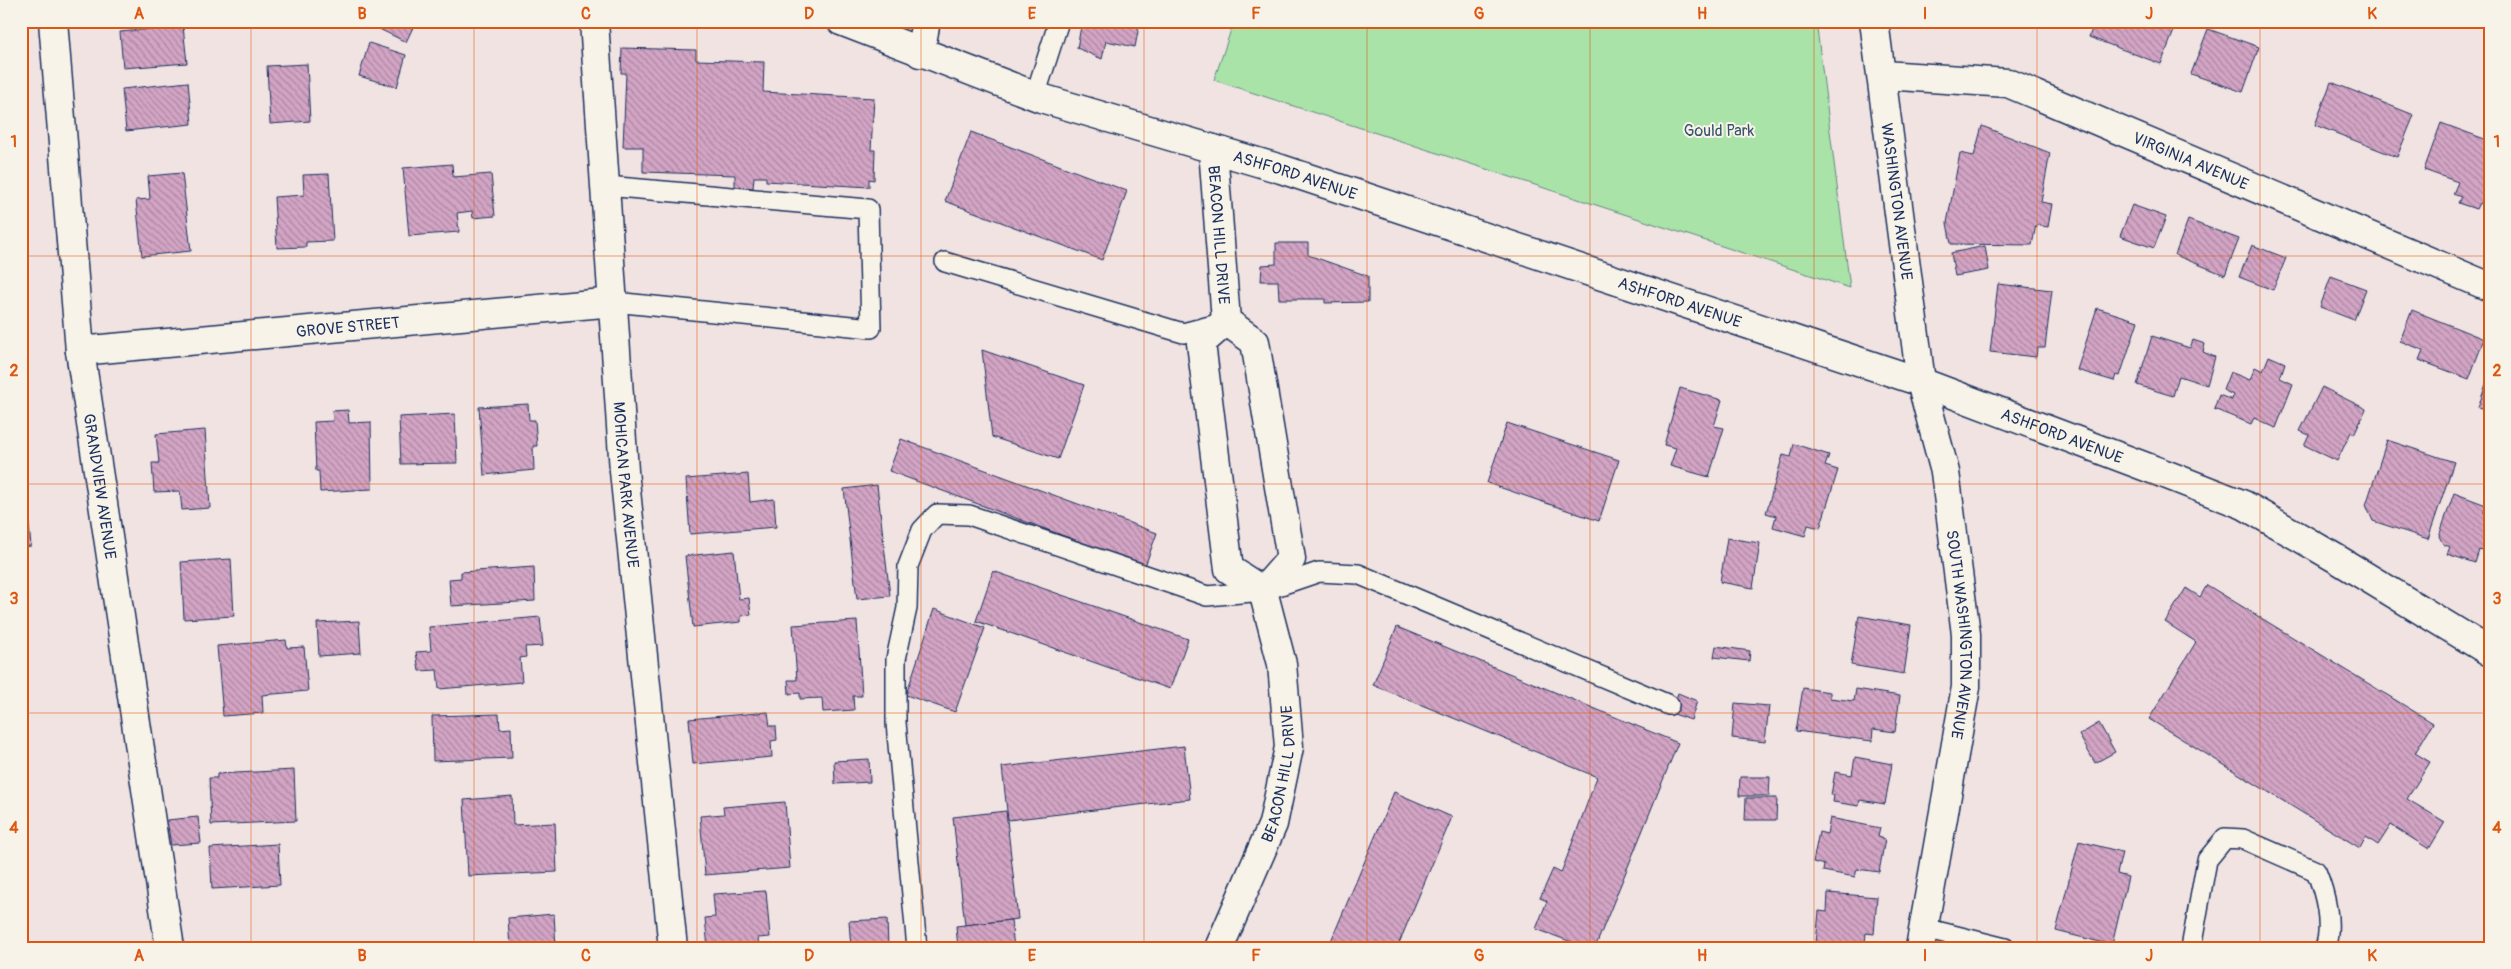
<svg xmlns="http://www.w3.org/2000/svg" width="2511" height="969" font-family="Pangolin,sans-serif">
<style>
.park{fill:#a9e3a8;stroke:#628983}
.building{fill:url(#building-back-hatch);stroke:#1b2f5e}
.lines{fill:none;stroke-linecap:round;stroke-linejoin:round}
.service-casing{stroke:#1b2f5e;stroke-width:22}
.minor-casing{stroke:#1b2f5e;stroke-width:31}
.tertiary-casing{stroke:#1b2f5e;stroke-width:31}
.secondary-casing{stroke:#1b2f5e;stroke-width:31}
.service{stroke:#f7f3e8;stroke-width:19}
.minor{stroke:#f7f3e8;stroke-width:28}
.tertiary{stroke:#f7f3e8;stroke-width:28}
.secondary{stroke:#f7f3e8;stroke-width:28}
.grid{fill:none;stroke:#de5710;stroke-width:1;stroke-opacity:0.55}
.labels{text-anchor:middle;stroke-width:4;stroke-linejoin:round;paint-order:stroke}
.park-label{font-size:16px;fill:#37536d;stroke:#f7f3e8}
.street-label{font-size:16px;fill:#1b2f5e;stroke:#f7f3e8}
.neatline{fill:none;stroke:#de5710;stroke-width:2}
.grid-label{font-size:16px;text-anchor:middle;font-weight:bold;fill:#de5710}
</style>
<defs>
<pattern id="building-back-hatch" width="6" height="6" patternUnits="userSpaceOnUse" patternTransform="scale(1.25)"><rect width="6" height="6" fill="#d3a4c4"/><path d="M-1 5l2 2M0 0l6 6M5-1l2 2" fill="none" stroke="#aa86a2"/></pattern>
</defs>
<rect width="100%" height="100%" fill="#f0e3e1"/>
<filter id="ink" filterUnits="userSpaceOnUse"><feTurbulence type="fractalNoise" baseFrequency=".02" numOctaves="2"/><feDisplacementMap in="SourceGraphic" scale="10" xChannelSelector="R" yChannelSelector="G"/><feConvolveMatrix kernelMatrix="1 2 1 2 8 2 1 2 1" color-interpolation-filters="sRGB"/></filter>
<g filter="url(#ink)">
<path class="park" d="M1234,21H1816L1850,288L1214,80Z"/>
<g class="building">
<path d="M363,21H416L406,42Z"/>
<path d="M1082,21H1140L1135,47L1106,41L1102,59L1077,48Z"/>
<path d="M2095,21H2171L2177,23L2161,64L2089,37Z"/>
<path d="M183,26L187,63L123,68L120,32Z"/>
<path d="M2208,29L2259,47L2243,92L2191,74Z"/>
<path d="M369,43L406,55L397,87L359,76Z"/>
<path d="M622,48L696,50V60L764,62L763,92L874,98L871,150H875L874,180L869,179V187L766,181V177H754L753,188L735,187V175L643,172V147H623L626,73H621Z"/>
<path d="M307,64L310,121L270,124L267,66Z"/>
<path d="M188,82L192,124L126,131L122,89Z"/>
<path d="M2331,82L2414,115L2397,157L2315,125Z"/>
<path d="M2441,123L2490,141V207L2479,203L2476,209L2458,203L2461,197L2453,194L2458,182L2424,170Z"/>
<path d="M1982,126L2050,153L2041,202L2052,204L2048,227L2036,225L2032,245L1951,244L1947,223L1960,153L1974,156Z"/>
<path d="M971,132L1127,191L1102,260L945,201Z"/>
<path d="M452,164L453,177L491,174L495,216L473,218L472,211L457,213L459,232L409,236L403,168Z"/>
<path d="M182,173L191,251L142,256L136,200L150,199L148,176Z"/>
<path d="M329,174L333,241L306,242V247L277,248L274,197L304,195L303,175Z"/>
<path d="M2132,205L2166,217L2154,248L2120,236Z"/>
<path d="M2188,220L2239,239L2225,275L2175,255Z"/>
<path d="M1276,243H1308V255L1368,276V302L1325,303V299H1279L1278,281H1261L1262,265L1276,264Z"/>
<path d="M2252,245L2286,258L2273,290L2239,277Z"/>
<path d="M1985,246L1989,270L1955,276L1951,253Z"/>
<path d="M2331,276L2366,289L2354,320L2320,307Z"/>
<path d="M1998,284L2052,290L2045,348H2037L2036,357L1990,352Z"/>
<path d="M2097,308L2138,321L2120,376L2116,375L2114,381L2077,370Z"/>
<path d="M2412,310L2484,339L2469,379L2419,360L2423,350L2400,341Z"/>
<path d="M2152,336L2190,348L2193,340L2205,344L2203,352L2215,357L2207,385L2179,376L2173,396L2137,385Z"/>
<path d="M982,350L1084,385L1058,459L992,437Z"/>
<path d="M2269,356L2285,363L2280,378L2293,384L2276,428L2254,418L2251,424L2214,409L2219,395L2232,400L2233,395L2223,390L2230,372L2250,380L2255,367L2263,371Z"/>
<path d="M2490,372V412L2478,408Z"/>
<path d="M2322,387L2366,409L2354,434L2351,432L2337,461L2304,445L2309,435L2300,431Z"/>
<path d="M1680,388L1722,400L1714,426L1724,428L1709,477L1670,466L1676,448L1664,445Z"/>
<path d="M528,404L529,420H535L537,446H533L534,470L484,475L479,407Z"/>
<path d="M348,410L349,423L371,422L372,489L320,492L319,471H316L314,422L333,421L332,411Z"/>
<path d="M455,414L457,463L401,464L399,417Z"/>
<path d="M1507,423L1619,460L1599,521L1487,483Z"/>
<path d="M205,430L210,508L182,510L180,491L154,492L152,463H159L156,434Z"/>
<path d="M901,439L1157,533L1145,566L889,471Z"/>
<path d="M2387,440L2454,462L2428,539L2373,521L2366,505Z"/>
<path d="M1794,444L1829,455L1825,466L1838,470L1820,528L1808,525L1805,536L1773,527L1776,516L1766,513L1783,455L1791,457Z"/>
<path d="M748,474L750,502L774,499L776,527L690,534L686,479Z"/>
<path d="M877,485L890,596L857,599L844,489Z"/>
<path d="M2454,493L2486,505L2484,513L2490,515V554L2479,550L2475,563L2447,554L2450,547L2443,544L2439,536Z"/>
<path d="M21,494H26L31,546L21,547Z"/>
<path d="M1727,538L1760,543L1753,588L1720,582Z"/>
<path d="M734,551L739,599L749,598L751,615L741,616V622L693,627L685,556Z"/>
<path d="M231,559L234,616L184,619L181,562Z"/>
<path d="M534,567L535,601L451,606L449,579L461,578V572Z"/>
<path d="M993,571L1188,639L1170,689L976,621Z"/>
<path d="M2207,585L2433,723L2415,753L2430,762L2407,799L2445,822L2429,849L2391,825L2378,845L2366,837L2360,848L2149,719L2196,642L2165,622L2186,588L2200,597Z"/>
<path d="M934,609L985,628L955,712L906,695Z"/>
<path d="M1859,616L1911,625L1904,674L1851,665Z"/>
<path d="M540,617L543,646L525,647L526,657L520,658L522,682L439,689L437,670L419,671L416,652L431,651L429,627Z"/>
<path d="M359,621L361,653L319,656L317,623Z"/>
<path d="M857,621L862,696H853L854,710L823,712L822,698L800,699V693L789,694L788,680H797L793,625Z"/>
<path d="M1397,627L1678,743L1595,948H1588L1536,929L1547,901L1540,898L1553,869L1561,873L1597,777L1373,685Z"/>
<path d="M286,640L287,648L304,647L308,691L262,695L263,713L223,716L217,646Z"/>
<path d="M1716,646L1750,651L1749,661L1714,657Z"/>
<path d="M1803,688L1830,692V698L1854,701L1856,689L1900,696L1895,732L1873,729L1872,741L1796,731Z"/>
<path d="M1678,693L1697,701L1691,720L1671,713Z"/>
<path d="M1735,703L1769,706L1765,742L1732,738Z"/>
<path d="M768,712L770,726H776L777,740L771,741L772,757L693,764L689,719Z"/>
<path d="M499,714L500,729L511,728L512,758L433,761L432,716Z"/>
<path d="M2099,723L2115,752L2095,763L2079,735Z"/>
<path d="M1184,746L1190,799L1008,820L1002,767Z"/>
<path d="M1855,757L1892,764L1885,804L1860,800L1859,806L1833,802L1834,795H1831L1835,772L1852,775Z"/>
<path d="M869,759L870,782L835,784L834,761Z"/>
<path d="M294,770L296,821L211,825L209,778H217V774Z"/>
<path d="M1740,777H1770L1769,796H1739Z"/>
<path d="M1394,792L1452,817L1397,948H1328Z"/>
<path d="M512,796L513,825L555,823L557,872L468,876L464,800Z"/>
<path d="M1746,798H1777L1776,820H1745Z"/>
<path d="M785,802L790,868L705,875L700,816L724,814L723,807Z"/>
<path d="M1006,811L1018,919L965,925L953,817Z"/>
<path d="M198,817L201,843L171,845L167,820Z"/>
<path d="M1830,818L1880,828L1878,837L1885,839L1879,872L1857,869L1855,877L1823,871L1824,865L1813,862L1819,832L1827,834Z"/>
<path d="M2079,841L2122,852L2117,874L2128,877L2112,945L2056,931Z"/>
<path d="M278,844L280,885L212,889L210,848Z"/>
<path d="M766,891L770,937L758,938L759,948H708L705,918L715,917L713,894Z"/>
<path d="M1828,893L1877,897L1874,934L1866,933L1865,943L1856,942L1855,948H1829V945L1816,943L1819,911L1827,912Z"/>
<path d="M554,914L556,948H510L508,918Z"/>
<path d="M887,919L888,948H851L849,921Z"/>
<path d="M1011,920L1014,948H958L956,926Z"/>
</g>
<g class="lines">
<defs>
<g id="service">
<path d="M1035,96L1059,21"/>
<path d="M606,186L868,209L871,328L614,302"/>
<path d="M945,262L1173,330L1183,333L1218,324"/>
<path d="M1924,928L2005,948"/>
<path d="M917,948L896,723V659L907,608L908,566L922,530L937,514L969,515L1207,596L1263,591L1319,572L1358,574L1669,705"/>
<path d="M2191,948L2207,860L2225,838L2243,839L2316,871C2325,893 2333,924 2325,948"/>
</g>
<g id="minor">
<path id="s1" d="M53,21L80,351L170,948"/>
<path id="s2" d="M594,21L624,471L673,948"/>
<path id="s3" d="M1874,21L1921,382L1945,472L1966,634V687L1920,948"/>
<path d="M920,53L926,21"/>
<path id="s4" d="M1883,75L2008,83L2490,287"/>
<path id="s5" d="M80,351L614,302"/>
</g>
<g id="tertiary">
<path id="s6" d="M1213,149L1226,321L1255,342L1291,559L1263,591"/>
<path id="s7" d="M1219,948L1273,824L1289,747L1282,664L1263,591L1229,569L1201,343L1226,321"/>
</g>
<g id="secondary">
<path id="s8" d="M841,21L1041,98L1281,169L1921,382L2170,476L2244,505L2337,559L2490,652"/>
</g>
</defs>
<use href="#service" class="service-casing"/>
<use href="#minor" class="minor-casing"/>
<use href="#tertiary" class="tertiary-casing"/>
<use href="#secondary" class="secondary-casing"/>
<use href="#service" class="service"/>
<use href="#minor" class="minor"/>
<use href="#tertiary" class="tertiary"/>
<use href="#secondary" class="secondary"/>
</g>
</g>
<path class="grid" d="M251,21V948M474,21V948M697,21V948M921,21V948M1144,21V948M1367,21V948M1590,21V948M1814,21V948M2037,21V948M2260,21V948M21,256H2490M21,484H2490M21,713H2490"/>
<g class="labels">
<g class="park-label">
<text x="1719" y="136">Gould Park</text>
</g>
<g class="street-label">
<text dy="6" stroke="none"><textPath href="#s4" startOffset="324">VIRGINIA AVENUE</textPath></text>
<text dy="6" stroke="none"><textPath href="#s8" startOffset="480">ASHFORD AVENUE</textPath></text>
<text dy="6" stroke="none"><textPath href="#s3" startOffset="182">WASHINGTON AVENUE</textPath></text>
<text dy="6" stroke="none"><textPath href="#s6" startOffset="86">BEACON HILL DRIVE</textPath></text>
<text dy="6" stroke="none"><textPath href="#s8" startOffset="885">ASHFORD AVENUE</textPath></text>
<text dy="6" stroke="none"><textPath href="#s5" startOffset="269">GROVE STREET</textPath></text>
<text dy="6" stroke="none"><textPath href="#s8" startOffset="1290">ASHFORD AVENUE</textPath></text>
<text dy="6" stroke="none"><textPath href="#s2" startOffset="465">MOHICAN PARK AVENUE</textPath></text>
<text dy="6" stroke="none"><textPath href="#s1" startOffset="468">GRANDVIEW AVENUE</textPath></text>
<text dy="6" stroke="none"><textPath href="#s3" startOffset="621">SOUTH WASHINGTON AVENUE</textPath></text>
<text dy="6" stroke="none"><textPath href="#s7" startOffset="186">BEACON HILL DRIVE</textPath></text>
</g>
</g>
<rect width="2511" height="969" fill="none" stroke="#f7f3e8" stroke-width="55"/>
<rect x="28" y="28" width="2456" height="914" class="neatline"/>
<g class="grid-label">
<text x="139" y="19">A</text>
<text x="362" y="19">B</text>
<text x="586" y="19">C</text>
<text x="809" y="19">D</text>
<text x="1032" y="19">E</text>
<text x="1256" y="19">F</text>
<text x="1479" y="19">G</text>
<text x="1702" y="19">H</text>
<text x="1925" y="19">I</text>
<text x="2149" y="19">J</text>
<text x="2372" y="19">K</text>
<text x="14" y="147">1</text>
<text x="2497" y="147">1</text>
<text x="14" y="376">2</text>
<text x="2497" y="376">2</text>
<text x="14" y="604">3</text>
<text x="2497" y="604">3</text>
<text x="14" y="833">4</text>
<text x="2497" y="833">4</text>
<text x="139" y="961">A</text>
<text x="362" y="961">B</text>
<text x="586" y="961">C</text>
<text x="809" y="961">D</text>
<text x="1032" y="961">E</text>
<text x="1256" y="961">F</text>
<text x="1479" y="961">G</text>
<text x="1702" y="961">H</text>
<text x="1925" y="961">I</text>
<text x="2149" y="961">J</text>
<text x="2372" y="961">K</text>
</g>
</svg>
